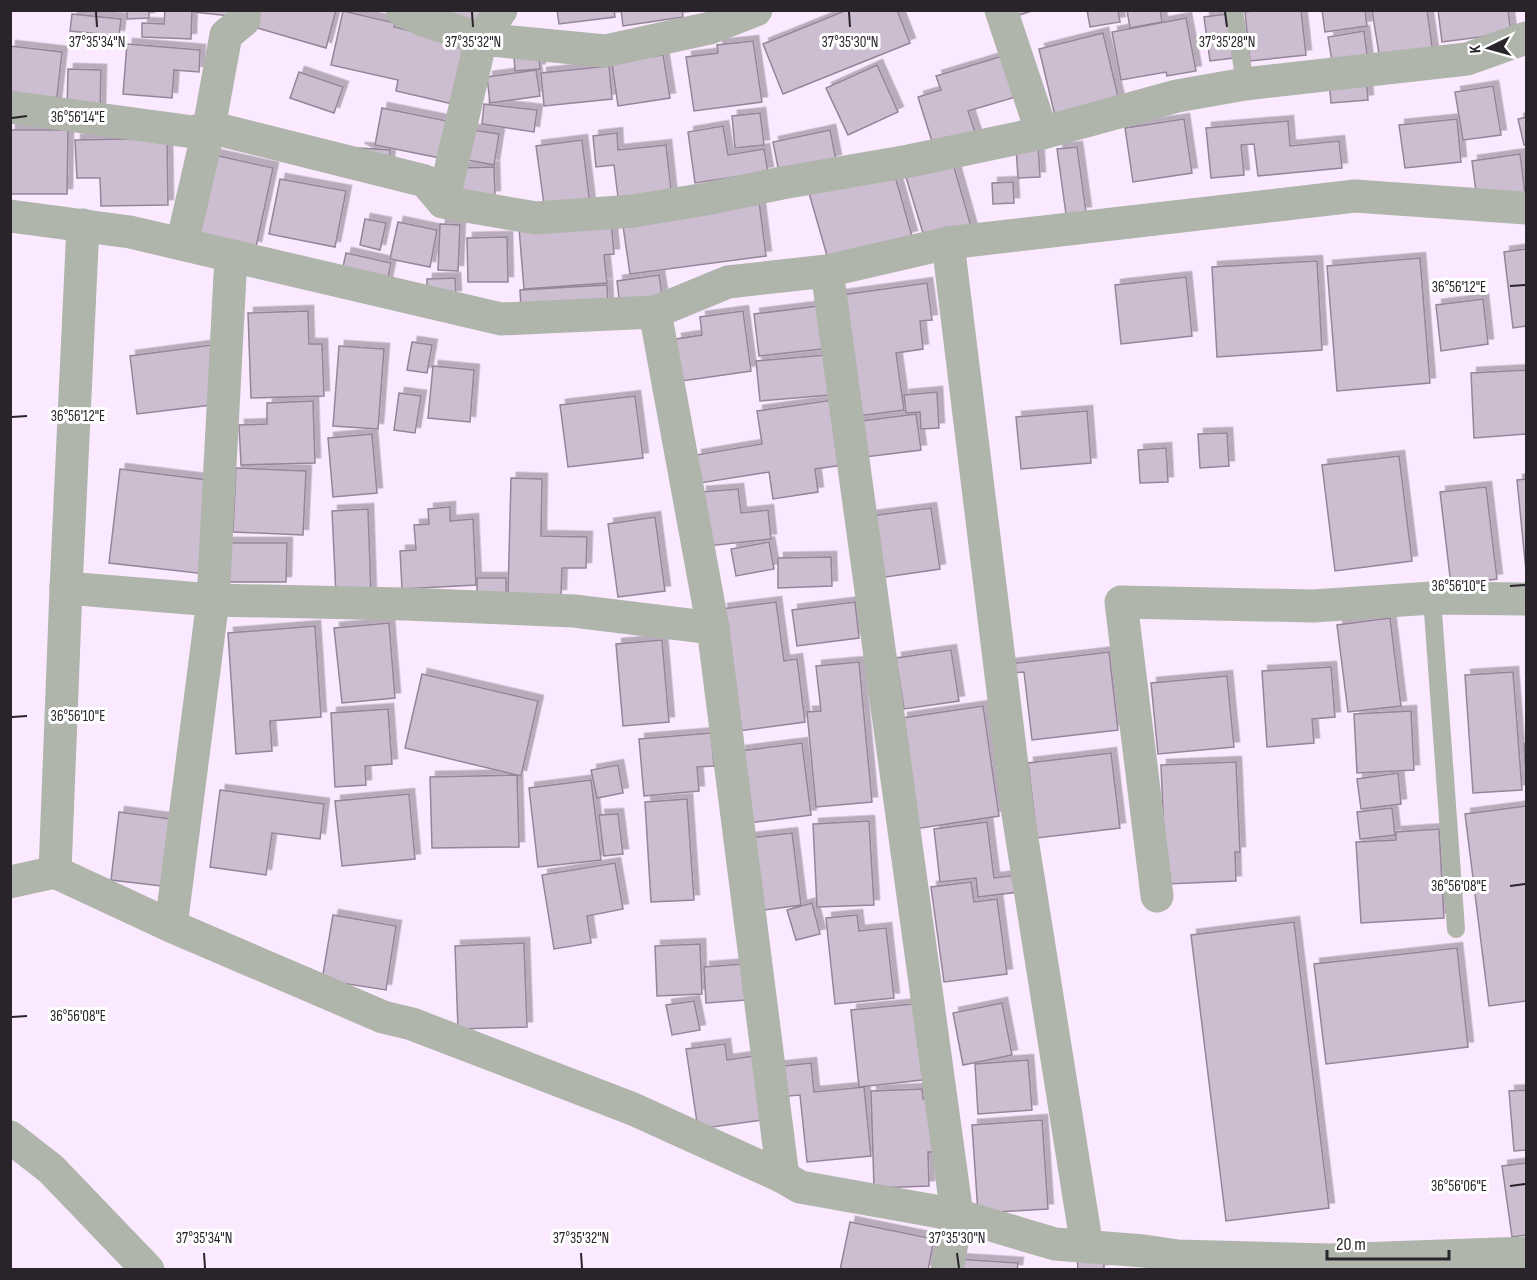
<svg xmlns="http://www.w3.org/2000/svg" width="1537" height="1280" font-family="'Sofia Sans Condensed',sans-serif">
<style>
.building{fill:#cdbdd1;stroke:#958598;stroke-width:1.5;filter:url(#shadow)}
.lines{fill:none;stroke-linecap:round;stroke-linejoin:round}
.service{stroke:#afb5ab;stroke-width:18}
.minor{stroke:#afb5ab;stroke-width:33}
.ticks{fill:none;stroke:#29232a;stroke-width:2}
.ticks-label{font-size:15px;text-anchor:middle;fill:#29232a;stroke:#fff;stroke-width:6;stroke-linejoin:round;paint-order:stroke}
</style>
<defs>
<filter id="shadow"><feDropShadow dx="5.5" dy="-5.5" stdDeviation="0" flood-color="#0004"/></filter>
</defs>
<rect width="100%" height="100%" fill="#fbeaff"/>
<g class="building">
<path d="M127,10H149V18L127,19Z"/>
<path d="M165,10H192L191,39L142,37V23L164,24Z"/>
<path d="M194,10H239V17L194,12Z"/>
<path d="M251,10H336L326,48L247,25Z"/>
<path d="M416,10H485L479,32Z"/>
<path d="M557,10H614L615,17L559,24Z"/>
<path d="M621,10H682L683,17L623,26Z"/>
<path d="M847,10H897L910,43L783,94L763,44Z"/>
<path d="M1015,10H1035L1016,16Z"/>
<path d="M1087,10H1118L1120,22L1090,27Z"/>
<path d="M1127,10H1160L1162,22L1130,28Z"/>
<path d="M1261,10H1301L1306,55L1250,61L1245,12Z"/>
<path d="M1322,10H1365L1367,26L1325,32Z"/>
<path d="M1372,10H1427L1433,53L1380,60Z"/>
<path d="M1438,10H1508L1511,33L1442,42Z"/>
<path d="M343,11L395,23L394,27L466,44L453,104L396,91L398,80L331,65Z"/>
<path d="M72,14L121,19L119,36L70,31Z"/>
<path d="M1227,14L1233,58L1210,61L1204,17Z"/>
<path d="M1186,18L1196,71L1167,76L1166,72L1121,80L1112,32Z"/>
<path d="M1364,31L1368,62L1333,67L1328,37Z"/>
<path d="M1103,33L1121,109L1057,124L1039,49Z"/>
<path d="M753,41L762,102L694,111L686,57L718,53L717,45Z"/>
<path d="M127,44L200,50L199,72L174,70L172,98L123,94Z"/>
<path d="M10,46L62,52L56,105L10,100Z"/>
<path d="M1009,54L1022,95L968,111L977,138L935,151L918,97L941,90L936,76Z"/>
<path d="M663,55L670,98L618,106L612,63Z"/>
<path d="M539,56L540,69L515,71L514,57Z"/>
<path d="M877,65L898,112L848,135L826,88Z"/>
<path d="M609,66L612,99L544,106L541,73Z"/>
<path d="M68,69L101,70L100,113L67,112Z"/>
<path d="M536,70L540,96L490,103L487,77Z"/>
<path d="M299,72L343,87L334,113L290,98Z"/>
<path d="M1366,76L1368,100L1331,103L1329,80Z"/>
<path d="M1493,86L1501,135L1463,140L1455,92Z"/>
<path d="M484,104L537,110L534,132L482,124Z"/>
<path d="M382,108L457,123L450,160L375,145Z"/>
<path d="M760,113L764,145L735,148L732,116Z"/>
<path d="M1526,117V145H1524L1518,119Z"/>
<path d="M1184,119L1192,173L1133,182L1125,128Z"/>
<path d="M1457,119L1461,162L1405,168L1399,125Z"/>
<path d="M1288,121L1290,146L1339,141L1342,168L1258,176L1254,144L1241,145L1244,175L1211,178L1206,128Z"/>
<path d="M723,126L728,155L764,149L768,172L695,183L688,132Z"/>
<path d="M466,129L499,134L494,165L462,159Z"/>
<path d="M10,130H68L67,194H10Z"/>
<path d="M830,130L836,160L779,172L773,142Z"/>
<path d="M617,133L618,150L666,145L672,199L619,205L614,165L596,167L593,136Z"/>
<path d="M167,138L168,205L101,206L100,178H77L75,140Z"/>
<path d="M582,140L590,205L545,212L536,146Z"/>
<path d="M1038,145L1040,177L1018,178L1016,147Z"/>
<path d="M1077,147L1086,212L1066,214L1057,149Z"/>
<path d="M359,148L390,150L389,165Z"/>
<path d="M210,154L273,168L256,247L193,233Z"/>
<path d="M1520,154L1525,193L1477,200L1472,161Z"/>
<path d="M952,160L972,230L926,243L905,174Z"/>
<path d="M494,167L495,196L462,198L461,168Z"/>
<path d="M893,169L912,236L828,259L809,193Z"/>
<path d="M280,179L346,191L335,247L269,234Z"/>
<path d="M1013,182L1014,203L993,204L992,183Z"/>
<path d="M759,201L766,256L630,274L622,219Z"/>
<path d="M365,219L386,223L380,250L360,245Z"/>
<path d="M611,220L614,254L604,255L607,283L524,289L519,228Z"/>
<path d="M398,222L437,230L430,267L390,259Z"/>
<path d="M440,224L460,225L458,271L438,270Z"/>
<path d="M507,237L508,282H468L467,238Z"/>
<path d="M1526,249V326L1513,328L1504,252Z"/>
<path d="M346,253L391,263L386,287L341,276Z"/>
<path d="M1420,258L1430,383L1337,391L1327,266Z"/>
<path d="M1317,261L1322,350L1217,357L1212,267Z"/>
<path d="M659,275L663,301L620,307L617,281Z"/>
<path d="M1186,277L1192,336L1121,344L1115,285Z"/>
<path d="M455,278L456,296H427V279Z"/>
<path d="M927,283L932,320L920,321L923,349L896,353L904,410L850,417L834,296Z"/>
<path d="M607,285L608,305L521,310L520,290Z"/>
<path d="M1483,299L1488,344L1441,351L1436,305Z"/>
<path d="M826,305L831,348L759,356L754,314Z"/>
<path d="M308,311L309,344H322L324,396L251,398L248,313Z"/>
<path d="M743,311L751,371L682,381L676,339L702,335L700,317Z"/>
<path d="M412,342L432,345L427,373L407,370Z"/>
<path d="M212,345L220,404L137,414L130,356Z"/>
<path d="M339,346L384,349L378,429L333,426Z"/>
<path d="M826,355L830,395L760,401L756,361Z"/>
<path d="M433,366L474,370L470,422L428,418Z"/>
<path d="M1526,370V434L1474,438L1471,373Z"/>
<path d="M937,392L939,428L921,429L920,412L906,413L904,395Z"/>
<path d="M399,393L421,396L415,433L394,430Z"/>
<path d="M635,396L643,458L568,467L560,405Z"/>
<path d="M833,400L843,465L815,469L818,492L773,499L769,472L700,483L696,455L762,444L757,411Z"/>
<path d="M313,401L315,463L241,465L239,425L267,424V403Z"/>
<path d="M1087,411L1091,463L1021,469L1016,417Z"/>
<path d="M916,414L921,450L857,458L853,422Z"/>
<path d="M1227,433L1229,466L1200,468L1198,434Z"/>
<path d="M372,434L377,493L333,497L328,438Z"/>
<path d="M1166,448L1168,482L1140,483L1138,450Z"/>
<path d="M1399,456L1412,561L1335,571L1322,465Z"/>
<path d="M236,468L306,471L303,535L233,532Z"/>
<path d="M120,469L216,481L206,574L109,563Z"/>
<path d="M511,478L542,479L541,536L587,537L586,568H562L561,595L508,594Z"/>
<path d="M1526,479V571L1517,480Z"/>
<path d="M1486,487L1497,579L1451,585L1440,492Z"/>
<path d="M738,489L741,513L768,510L771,539L707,546L701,492Z"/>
<path d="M450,507V521L473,519L476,585L402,589L400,551L416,550L414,525L429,524L428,509Z"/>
<path d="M931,508L940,569L879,578L870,516Z"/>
<path d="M368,509L371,594L336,595L332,511Z"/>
<path d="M655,517L665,591L618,597L608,524Z"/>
<path d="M769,542L774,569L736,576L731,549Z"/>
<path d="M227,543H287L286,582H227Z"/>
<path d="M831,557L832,586L778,588V558Z"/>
<rect x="477" y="578" width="29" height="28"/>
<path d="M776,602L784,661L797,659L805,722L739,731L722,609Z"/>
<path d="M855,602L859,638L797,646L792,610Z"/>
<path d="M1390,618L1401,706L1348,712L1337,625Z"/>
<path d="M389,623L395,698L342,703L334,628Z"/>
<path d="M315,626L321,717L270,721L272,751L236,754L228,633Z"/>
<path d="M662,640L669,722L623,726L616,644Z"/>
<path d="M951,650L959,701L904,709L896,658Z"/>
<path d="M1109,652L1118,730L1032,740L1024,672L1001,674L1000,665Z"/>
<path d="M859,662L872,802L816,807L807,712L821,711L816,666Z"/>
<path d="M1331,667L1335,717L1312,719L1314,743L1267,747L1262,671Z"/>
<path d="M1513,672L1522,790L1473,793L1465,675Z"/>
<path d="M422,674L538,701L521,776L405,748Z"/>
<path d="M1227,676L1234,747L1158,754L1151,683Z"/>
<path d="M983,706L999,816L915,829L902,718Z"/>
<path d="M388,709L392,764L365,766L366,785L335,787L331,713Z"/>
<path d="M1411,711L1414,770L1357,773L1354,714Z"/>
<path d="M711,733L714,766L697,767L699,791L644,796L639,739Z"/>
<path d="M802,743L811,815L749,823L740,751Z"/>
<path d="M1526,743V777L1524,744Z"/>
<path d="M1111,753L1120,828L1037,838L1028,763Z"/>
<path d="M1236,762L1240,852H1235L1236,881L1166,884L1161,765Z"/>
<path d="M618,765L623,793L597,798L591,770Z"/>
<path d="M1398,773L1401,804L1361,809L1357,779Z"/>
<path d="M517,775L519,847L432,848L430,777Z"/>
<path d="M591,780L601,860L538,867L529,788Z"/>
<path d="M220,790L324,804L320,839L272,833L266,875L210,867Z"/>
<path d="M409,794L415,859L342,866L335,801Z"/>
<path d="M687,799L694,900L651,902L645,802Z"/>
<path d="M1526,806V1001L1489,1006L1465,814Z"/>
<path d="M1392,808L1395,835L1360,839L1357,812Z"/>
<path d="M119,812L178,820L170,887L111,880Z"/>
<path d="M618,814L623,854L604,856L599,815Z"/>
<path d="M869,821L874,905L817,907L813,824Z"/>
<path d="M987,822L994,878L1017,875L1019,892L978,897L976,878L940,882L934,829Z"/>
<path d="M1439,829L1444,918L1361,923L1356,842L1396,840V832Z"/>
<path d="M792,833L801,905L749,912L741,839Z"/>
<path d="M615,863L623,909L587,916L591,943L554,949L542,875Z"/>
<path d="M971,882L974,902L997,899L1007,974L944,982L931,887Z"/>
<path d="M812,903L820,934L796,940L787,910Z"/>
<path d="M333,915L396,926L386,990L322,980Z"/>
<path d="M857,915L859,931L886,928L894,998L835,1004L826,918Z"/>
<path d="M1294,922L1329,1208L1226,1221L1191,935Z"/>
<path d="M524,943L527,1027L458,1029L455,946Z"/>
<path d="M700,944L702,994L657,996L655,946Z"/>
<path d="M1457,948L1468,1047L1326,1064L1314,964Z"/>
<path d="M743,964L746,1000L706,1003L704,967Z"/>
<path d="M694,1001L700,1030L672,1035L666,1005Z"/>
<path d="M923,1003L931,1079L859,1087L851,1010Z"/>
<path d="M1002,1003L1012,1055L963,1065L953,1013Z"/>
<path d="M725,1044L727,1060L760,1055L769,1119L698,1129L686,1049Z"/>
<path d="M1028,1060L1032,1110L978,1114L975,1064Z"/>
<path d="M811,1063L814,1092L864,1087L871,1156L807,1162L800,1095L777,1097L774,1067Z"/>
<path d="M922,1089L923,1099H929L942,1152H928L929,1186L874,1188L871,1091Z"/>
<path d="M1526,1090V1150L1514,1151L1509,1091Z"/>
<path d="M1042,1120L1048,1209L978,1213L972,1125Z"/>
<path d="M1526,1163V1235L1512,1237L1502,1166Z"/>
<path d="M850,1222L934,1239L928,1270H840Z"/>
<path d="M1104,1254V1270H1078L1077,1255Z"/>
<path d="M956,1259L1018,1263L1017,1270H955Z"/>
</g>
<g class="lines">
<g class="service">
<path d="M1234,10L1245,84"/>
<path d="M1432,598L1456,929"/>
</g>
<g class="minor">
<path d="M402,10L423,20L481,39L605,51L710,28L756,10"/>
<path d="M1001,10L1042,133"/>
<path d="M10,107L193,132L209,127L425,181L443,202L536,218L633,211L706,199L782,183L909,161L1042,133L1177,96L1245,84L1467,59L1526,38"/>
<path d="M443,202L481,39L501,10"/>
<path d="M10,216L130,232L501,319L655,312L728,282L827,271L948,243L1355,196L1526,208"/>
<path d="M948,243L1018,814L1087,1247"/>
<path d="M182,244L209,127L226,35L244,20L245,10"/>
<path d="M827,271L957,1215L947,1270"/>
<path d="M655,312L713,628L783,1177"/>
<path d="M66,588L213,600L405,604L574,611L713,628"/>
<path d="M55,872L66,588L83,225"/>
<path d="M10,882L55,872L171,926L383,1017L412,1024L633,1109L783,1177L800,1187L957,1215L1055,1244L1144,1251L1178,1256L1330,1260L1526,1253"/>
<path d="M1157,896L1121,602L1313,606L1432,598L1526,599"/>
<path d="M171,926L213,600L231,256"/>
<path d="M10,1137L51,1169L148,1270"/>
</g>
</g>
<path class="ticks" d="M96,12L97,27M472,12L473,27M849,12L850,27M1225,12L1227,27M12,118L27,116M1510,286L1525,285M12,417L27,416M1510,586L1525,585M12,717L27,716M1510,886L1525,884M12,1017L27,1016M1510,1186L1525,1184M204,1253L205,1268M581,1253L582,1268M957,1253L959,1268"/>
<g class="ticks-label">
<text x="97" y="47">37°35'34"N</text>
<text x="473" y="47">37°35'32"N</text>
<text x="850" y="47">37°35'30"N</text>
<text x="1227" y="47">37°35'28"N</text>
<text x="78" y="122">36°56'14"E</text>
<text x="1459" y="292">36°56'12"E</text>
<text x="78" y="421">36°56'12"E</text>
<text x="1459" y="591">36°56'10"E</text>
<text x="78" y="721">36°56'10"E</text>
<text x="1459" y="891">36°56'08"E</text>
<text x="78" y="1021">36°56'08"E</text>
<text x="1459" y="1191">36°56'06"E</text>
<text x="204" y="1243">37°35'34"N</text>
<text x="581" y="1243">37°35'32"N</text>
<text x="957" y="1243">37°35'30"N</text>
</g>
<rect width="1537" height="1280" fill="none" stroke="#29232a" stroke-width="24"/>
<g transform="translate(1489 48) rotate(265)" stroke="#ffffff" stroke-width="4.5" paint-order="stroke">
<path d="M0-4.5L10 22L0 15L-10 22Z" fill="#29232a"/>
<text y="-9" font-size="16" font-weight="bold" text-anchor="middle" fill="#29232a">K</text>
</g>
<path d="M1327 1250v9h122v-9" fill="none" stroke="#29232a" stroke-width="3"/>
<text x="1336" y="1250" font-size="18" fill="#29232a" stroke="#ffffff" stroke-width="4.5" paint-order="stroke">20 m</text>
</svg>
